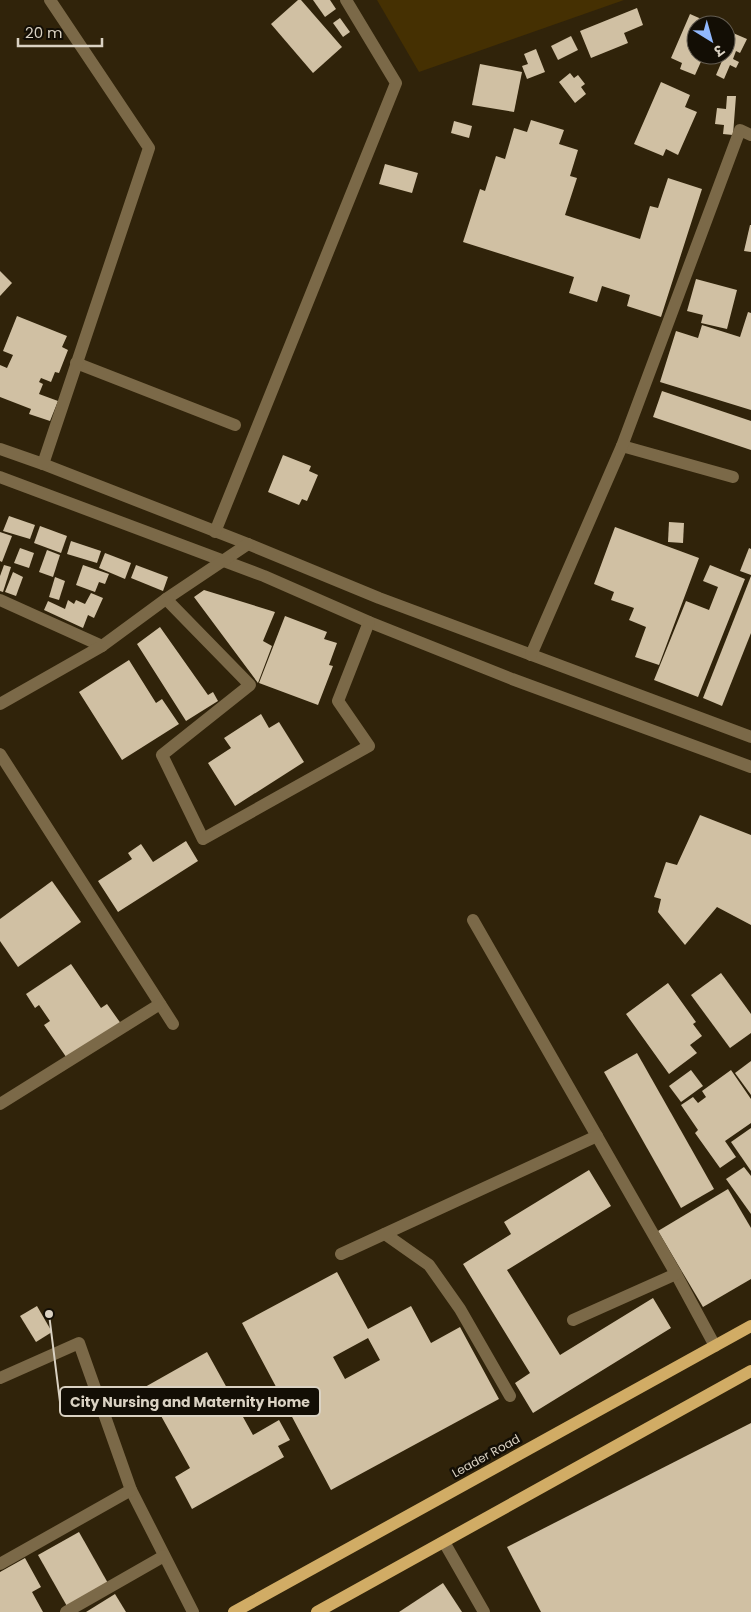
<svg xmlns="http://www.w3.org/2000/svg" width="751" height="1612" font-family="Poppins,'Noto Sans Devanagari',sans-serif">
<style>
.green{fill:#453002}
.building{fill:#d0c0a3;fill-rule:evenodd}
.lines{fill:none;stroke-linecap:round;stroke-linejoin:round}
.minor{stroke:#7b6948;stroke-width:12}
.major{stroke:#d1ac65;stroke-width:12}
.labels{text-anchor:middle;stroke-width:5;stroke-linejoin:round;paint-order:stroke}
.street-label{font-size:12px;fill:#dad2c3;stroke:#130e05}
.leader{fill:none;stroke:#dad2c3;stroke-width:2}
.callout-dot{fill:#dad2c3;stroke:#130e05;stroke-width:2}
.callout{fill:#130e05;stroke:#dad2c3;stroke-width:2}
.callout-label{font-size:14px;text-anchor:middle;font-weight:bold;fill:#dad2c3}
</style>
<rect width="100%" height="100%" fill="#30230a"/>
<path class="green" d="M377,0H624L419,72Z"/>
<g class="building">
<path d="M298,0H301L342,47L313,73L271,24Z"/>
<path d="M313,0H330L336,9L325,17Z"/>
<path d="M637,8L643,25L624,33L628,43L591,58L580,31Z"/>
<path d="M690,14L715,25H696V55H704L695,75L680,69L682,63L671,58Z"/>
<path d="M340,18L350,32L343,37L333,23Z"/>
<path d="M726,30L747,39L740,53L736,51L733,59L739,62L736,68L730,65L724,79L716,75L722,61L708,55H726Z"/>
<path d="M571,36L578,50L558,60L551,46Z"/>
<path d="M536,49L545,72L527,79L522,66L528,64L524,54Z"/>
<path d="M480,64L522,72L514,112L472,105Z"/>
<path d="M570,73L574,78L578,75L585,84L581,87L586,94L575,103L559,82Z"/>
<path d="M661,82L690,95L685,107L697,112L678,155L666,149L663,156L634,144Z"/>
<path d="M727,96H736L733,135L723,134L724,125L715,124L717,108L726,109Z"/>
<path d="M531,120L564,130L559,144L578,150L570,176L577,178L565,215L640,239L650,206L658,208L668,178L702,189L661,317L627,306L630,295L602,286L597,302L569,293L574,277L463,242L480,189L485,191L496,156L505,159L514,128L527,132Z"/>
<path d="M454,121L472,126L469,138L451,133Z"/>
<path d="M385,164L418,173L412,193L379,184Z"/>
<path d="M750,225H751V252L744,251Z"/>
<path d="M0,271L12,283L0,296Z"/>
<path d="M696,279L737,290L727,329L701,323L703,315L687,311Z"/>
<path d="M748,312L751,313V410L660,382L676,331L698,338L702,325L740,337Z"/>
<path d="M17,316L67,336L62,347L68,350L59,373L55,372L51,382L41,378L39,382L43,384L39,394L58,401L50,421L29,414L31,409L0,397V365L7,368L13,355L3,351Z"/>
<path d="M662,391L751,421V450L653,417Z"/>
<path d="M283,455L311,466L309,471L318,475L307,501L302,499L299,505L268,492Z"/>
<path d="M9,516L35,525L30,539L3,531Z"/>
<path d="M669,522L684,523L683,543L668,542Z"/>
<path d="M40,526L67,536L61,553L34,543Z"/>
<path d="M615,527L699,558L659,665L635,657L646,627L629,620L634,608L611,600L614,592L594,584Z"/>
<path d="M0,532L12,536L2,562L0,561Z"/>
<path d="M71,541L101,551L97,563L67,554Z"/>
<path d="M20,548L34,553L29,568L14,563Z"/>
<path d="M749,548L751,549V575L740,571Z"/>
<path d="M47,550L60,555L53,577L39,572Z"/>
<path d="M105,553L131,563L125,579L99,568Z"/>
<path d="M4,565L11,567L3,592L0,591V576Z"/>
<path d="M83,565L109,574L105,584L99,582L95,592L76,585Z"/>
<path d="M136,565L168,577L163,591L131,578Z"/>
<path d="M710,565L745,579L698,697L654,680L686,601L709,610L718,587L703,581Z"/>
<path d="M13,572L23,577L16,596L5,592Z"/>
<path d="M751,576V633L722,706L703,698Z"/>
<path d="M55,577L65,581L59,600L49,597Z"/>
<path d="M204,590L275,612L263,641L272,646L258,683L194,597Z"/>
<path d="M91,593L103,598L94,618L88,615L83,628L44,610L48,601L65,609L68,600L74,604L76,600L85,604Z"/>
<path d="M285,616L327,632L324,639L337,643L329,665L333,666L318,705L259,683Z"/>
<path d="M160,627L208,695L213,692L218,701L186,721L137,644Z"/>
<path d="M129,660L156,703L162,699L179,724L122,760L79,692Z"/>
<path d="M261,714L269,728L279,722L304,762L235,806L208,763L231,748L224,738Z"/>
<path d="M700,815L751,835V925L717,907L685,945L658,912L661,899L654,897L666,862L677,865Z"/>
<path d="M186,841L198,861L118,912L98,881L132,859L128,853L141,844L153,862Z"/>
<path d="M52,881L81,922L18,967L0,941V919Z"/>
<path d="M71,964L101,1008L107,1004L124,1028L71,1064L44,1025L50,1021L39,1005L35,1008L26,994Z"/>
<path d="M721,973L751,1014V1033L730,1048L691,995Z"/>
<path d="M668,983L696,1022L693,1024L702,1036L690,1045L697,1053L669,1074L626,1014Z"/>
<path d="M637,1053L714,1189L681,1208L604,1072Z"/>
<path d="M751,1061V1095L735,1073Z"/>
<path d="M691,1070L703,1086L681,1102L669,1086Z"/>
<path d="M731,1070L751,1099V1123L725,1141L736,1157L720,1168L695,1133L698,1130L681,1105L693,1097L698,1103L706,1097L702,1091Z"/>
<path d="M751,1128V1171L731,1142Z"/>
<path d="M744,1167L751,1176V1214L726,1179Z"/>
<path d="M589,1170L611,1206L507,1270L560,1355L653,1298L671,1328L533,1413L515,1383L530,1373L463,1264L511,1234L504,1222Z"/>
<path d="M728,1189L751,1228V1279L703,1307L658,1231Z"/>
<path d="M337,1272L368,1329L411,1306L431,1343L460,1327L499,1399L331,1490L242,1323ZM368,1338L380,1360L345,1379L333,1357Z"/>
<path d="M37,1306L52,1332L36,1342L20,1316Z"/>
<path d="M207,1352L253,1435L279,1420L290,1440L278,1446L284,1457L192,1509L175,1477L190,1468L145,1387Z"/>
<path d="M751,1423V1612H541L507,1547Z"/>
<path d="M79,1532L109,1585L68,1608L38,1555Z"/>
<path d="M25,1558L41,1587L32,1592L43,1612H0V1572Z"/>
<path d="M443,1583L462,1612H399Z"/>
<path d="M115,1594L126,1612H86Z"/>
</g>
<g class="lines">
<g class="minor">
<path d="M76,363L235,425"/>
<path d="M622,446L733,477"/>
<path d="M0,449L43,464L248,544L379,598L751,737"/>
<path d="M43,464L149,148L50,0"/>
<path d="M0,477L264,576L369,622L512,679L751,767"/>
<path d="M215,532L396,83L346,0"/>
<path d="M166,599L250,685L162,755L203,839L369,746L338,701L369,622"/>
<path d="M0,600L102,646"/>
<path d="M531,655L622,446L740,130L751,135"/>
<path d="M0,704L102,646L166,599L248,544"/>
<path d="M0,754L173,1024"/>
<path d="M473,920L676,1274L715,1346"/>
<path d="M0,1104L160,1004"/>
<path d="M385,1234L429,1265L460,1309L510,1396"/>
<path d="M341,1254L597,1136"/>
<path d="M573,1320L676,1274"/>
<path d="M0,1378L79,1343L131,1490L193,1612"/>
<path d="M444,1542L484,1612"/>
<path d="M0,1564L131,1490"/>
<path d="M66,1612L164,1556"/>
</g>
<g class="major">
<path d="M234,1612L751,1326"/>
<path d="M317,1612L751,1371"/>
</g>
</g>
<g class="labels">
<g class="street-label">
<text transform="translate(486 1456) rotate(-29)" y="4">Leader Road</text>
</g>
</g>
<path class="leader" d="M49 1314L60 1402"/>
<circle class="callout-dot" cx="49" cy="1314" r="5"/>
<rect class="callout" x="60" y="1387" width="260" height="29" rx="5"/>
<g class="callout-label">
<text x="190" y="1407">City Nursing and Maternity Home</text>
</g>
<g transform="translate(711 40) rotate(143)"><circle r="24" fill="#130e05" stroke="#635c51"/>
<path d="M0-4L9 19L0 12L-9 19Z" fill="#91b8fd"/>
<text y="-8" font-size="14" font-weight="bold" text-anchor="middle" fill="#dad2c3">उ</text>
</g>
<path d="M18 38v8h84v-8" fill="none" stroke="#dad2c3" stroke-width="2.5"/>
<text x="25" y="38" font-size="15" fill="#dad2c3" stroke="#130e05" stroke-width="4" paint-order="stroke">20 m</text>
</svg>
